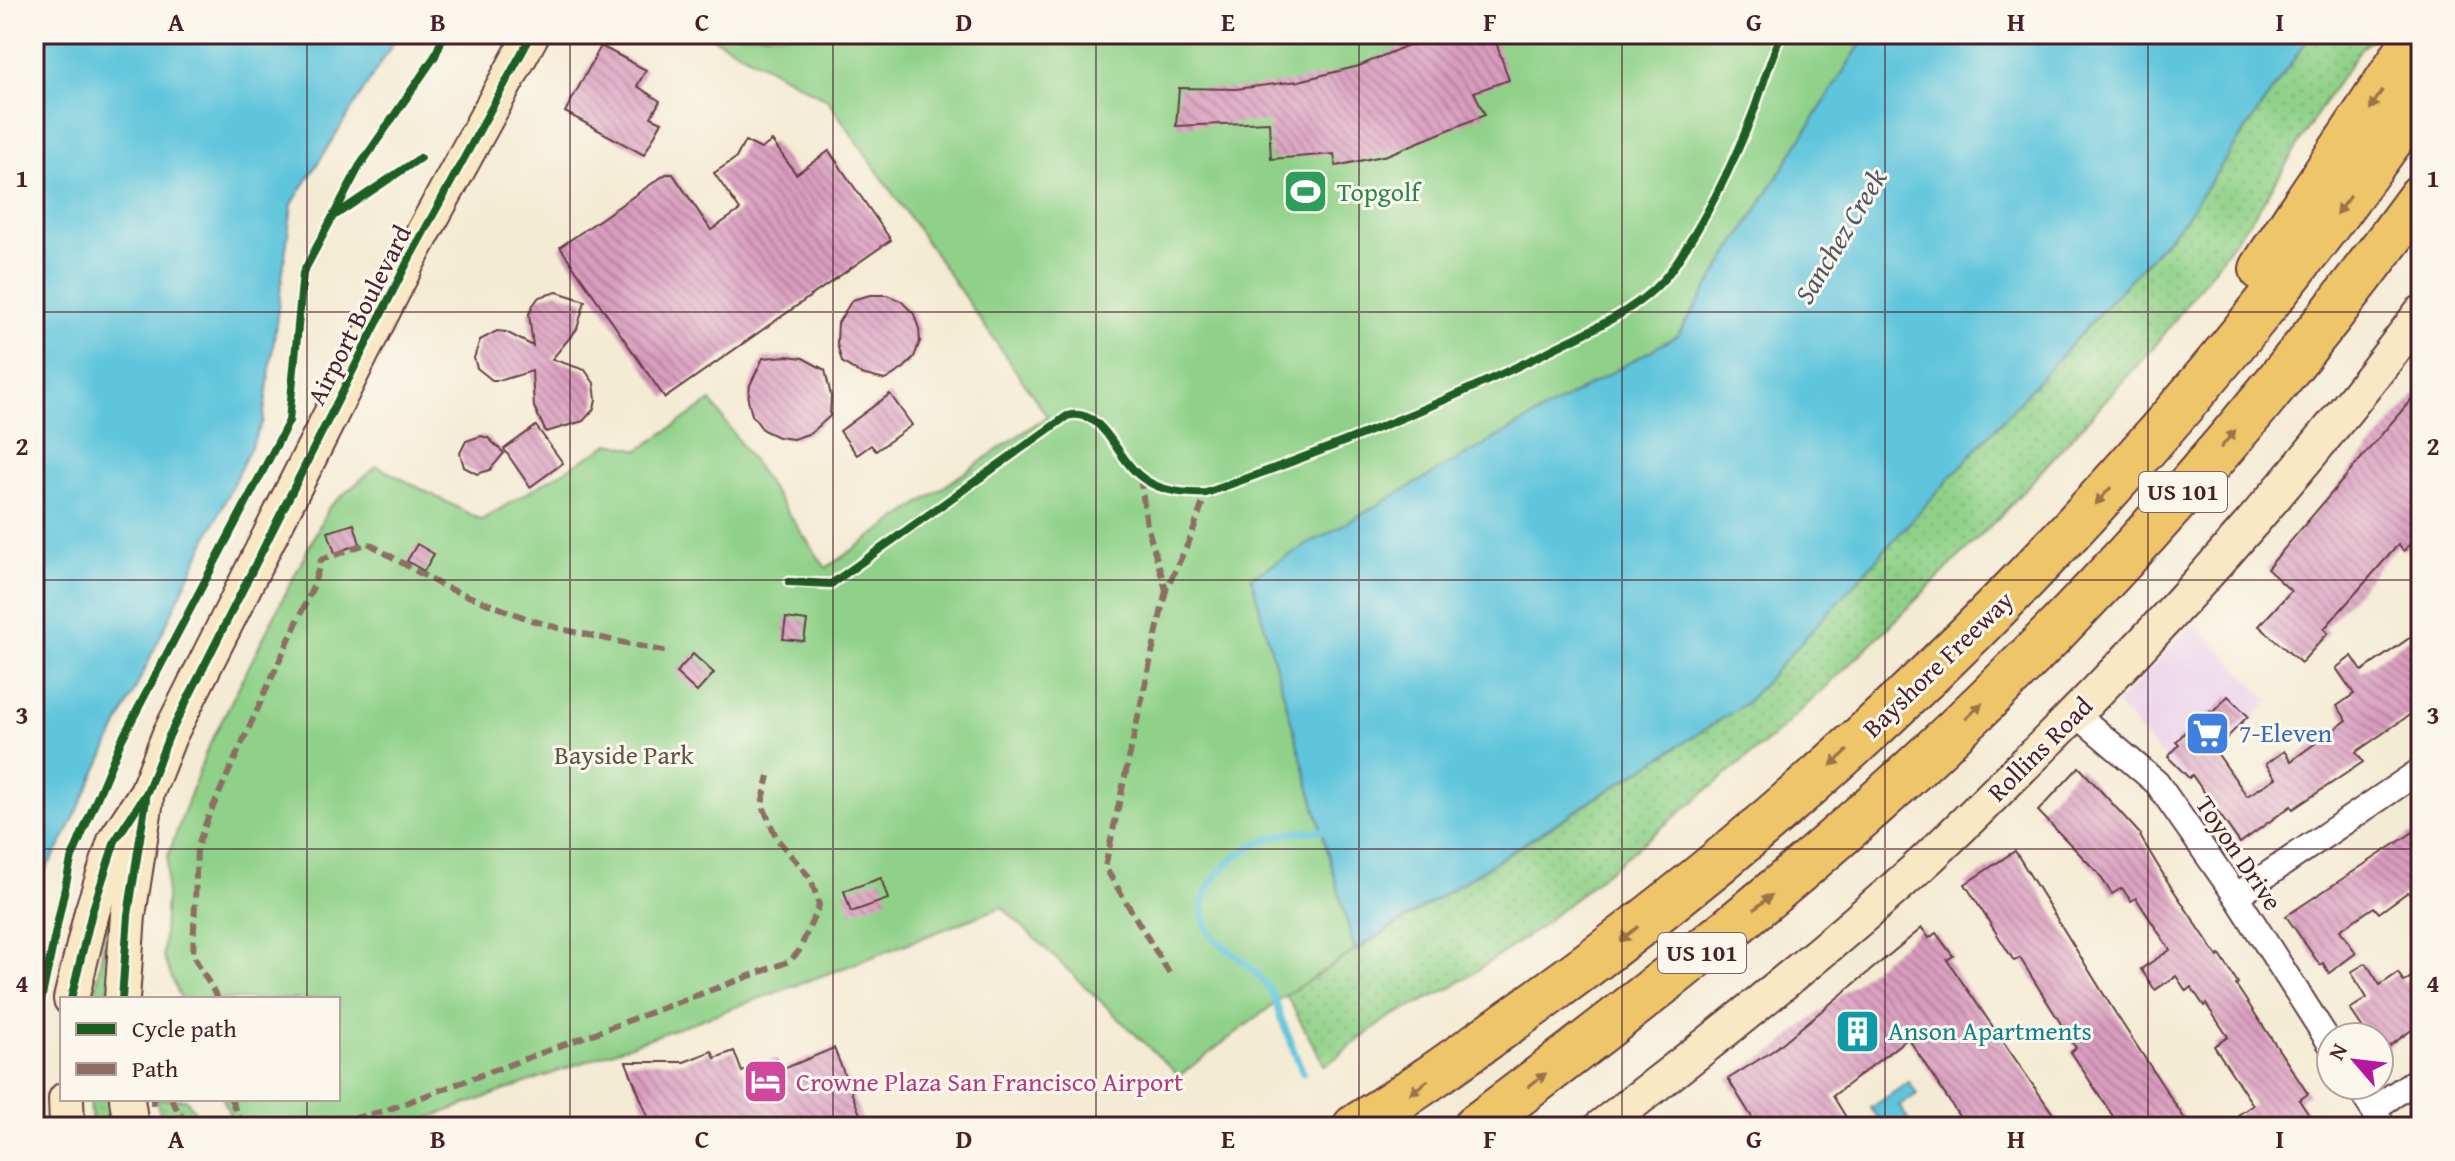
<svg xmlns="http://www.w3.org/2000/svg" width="2455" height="1161" font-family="'Gentium Book Plus',serif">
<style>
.built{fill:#ebd1eb}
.grass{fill:url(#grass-dots);stroke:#6c785a;stroke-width:2}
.park{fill:#8fd188;stroke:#6c785a;stroke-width:2}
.water{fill:#5ec5dc;stroke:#547284;stroke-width:2}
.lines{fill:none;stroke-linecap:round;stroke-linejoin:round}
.stream{stroke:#5ec5dc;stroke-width:7}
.building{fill:url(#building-back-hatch)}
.street-casing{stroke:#643e44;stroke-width:28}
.secondary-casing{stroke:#643e44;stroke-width:38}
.highway-casing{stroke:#643e44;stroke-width:48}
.street{stroke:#fff;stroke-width:24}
.secondary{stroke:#f8e8c3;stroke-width:34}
.highway{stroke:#eec569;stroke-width:44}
.quiet{stroke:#8d6e63;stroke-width:6;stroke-dasharray:12 6;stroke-linecap:butt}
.cycleway-casing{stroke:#fbf7ec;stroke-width:13}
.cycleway{stroke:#1b5e20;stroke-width:8}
.oneway{fill:#9c724a}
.grid{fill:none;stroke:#4a1f2b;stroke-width:2;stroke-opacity:0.55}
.labels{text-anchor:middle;stroke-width:6;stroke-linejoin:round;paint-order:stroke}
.shield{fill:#fbf7ec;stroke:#7f6065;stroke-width:2}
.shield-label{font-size:24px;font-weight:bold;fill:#4a1f2b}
.leisure-label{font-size:26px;fill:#27864d;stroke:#fbf7ec;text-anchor:start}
.street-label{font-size:26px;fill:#4a1f2b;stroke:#fbf7ec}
.shop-label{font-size:26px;fill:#366cbe;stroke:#fbf7ec;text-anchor:start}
.park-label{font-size:26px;fill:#5f5447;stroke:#fbf7ec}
.culture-label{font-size:26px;fill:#0d838f;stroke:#fbf7ec;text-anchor:start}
.hotel-label{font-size:26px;fill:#b23c85;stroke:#fbf7ec;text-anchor:start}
.water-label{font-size:28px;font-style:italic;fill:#515969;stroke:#fbf7ec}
.neatline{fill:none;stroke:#4a1f2b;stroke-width:3}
.grid-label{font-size:26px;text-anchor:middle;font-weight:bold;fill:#4a1f2b}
</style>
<defs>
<pattern id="grass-dots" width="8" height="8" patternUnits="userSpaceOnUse" patternTransform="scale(2)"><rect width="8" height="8" fill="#8fd188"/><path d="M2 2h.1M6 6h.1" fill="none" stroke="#7db376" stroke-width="1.8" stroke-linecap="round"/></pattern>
<pattern id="building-back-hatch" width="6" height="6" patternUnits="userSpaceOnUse" patternTransform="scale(2)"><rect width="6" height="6" fill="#d99cbe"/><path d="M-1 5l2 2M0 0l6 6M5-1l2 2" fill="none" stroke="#b27f9b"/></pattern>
</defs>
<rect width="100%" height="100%" fill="#fbf7ec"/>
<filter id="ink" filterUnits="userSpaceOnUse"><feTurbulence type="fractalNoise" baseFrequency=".0125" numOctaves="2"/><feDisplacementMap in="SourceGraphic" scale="16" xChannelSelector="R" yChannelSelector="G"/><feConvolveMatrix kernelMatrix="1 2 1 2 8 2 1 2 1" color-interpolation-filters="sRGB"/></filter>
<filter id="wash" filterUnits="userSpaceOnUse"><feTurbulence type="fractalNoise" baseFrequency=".006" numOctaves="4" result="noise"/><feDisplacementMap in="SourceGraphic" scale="32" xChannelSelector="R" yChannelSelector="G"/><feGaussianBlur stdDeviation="1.8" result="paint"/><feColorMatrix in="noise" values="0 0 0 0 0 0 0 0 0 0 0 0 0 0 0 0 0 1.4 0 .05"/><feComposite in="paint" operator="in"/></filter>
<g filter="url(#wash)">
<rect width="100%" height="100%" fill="#f4ebd4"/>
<path class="built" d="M2194,623L2270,701L2188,785L2116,705Z"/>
<g class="grass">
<path d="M2311,34H2380L2361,48L2327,98L2260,207L2158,342L2006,510L1894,622L1775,735L1536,930L1453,987L1386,1019L1325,1066L1286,995L1745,704L2184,220Z"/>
<path d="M124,852L110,999H94L110,905Z"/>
<path d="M90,1099H115L118,1127H92Z"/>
<path d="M157,1099H186L205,1127H162Z"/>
</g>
<path class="park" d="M706,34H1867L1678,335L1251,577L1355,950L1286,995L1179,1076L1002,907L846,967L404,1127H235L223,1099H338V999H181L163,957L168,856L206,752L329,507L377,466L481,520L611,443L639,450L711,401L826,568L1047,416L828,100Z"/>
<g class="water">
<path d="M34,34H399L292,204L263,421L62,843L34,888Z"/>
<path d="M1867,34H2311L2184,220L1745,704L1355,950L1251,577L1678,335Z"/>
<path d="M1909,1082L1917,1094L1899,1106L1908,1119L1895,1127H1883L1871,1108Z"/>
</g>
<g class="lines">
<path class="stream" d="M1303,1073C1295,1054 1288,1035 1280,1016C1278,1009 1276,999 1272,993C1265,983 1252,969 1243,961C1228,948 1213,943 1205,923C1200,908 1204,895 1212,882C1238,844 1283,828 1329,831"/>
</g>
<g id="blocks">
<g class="building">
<path d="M1434,34H1493L1509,80L1474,92L1485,115L1387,155L1336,166L1334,154L1271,159L1269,122L1176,126L1179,88L1236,89L1299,81L1359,66Z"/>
<path d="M601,46L646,70L637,86L660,101L651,117L662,122L644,155L565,112Z"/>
<path d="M745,141L761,149L772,141L796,174L829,151L891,240L665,398L560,247L666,174H673L711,230L740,210L714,173L736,158Z"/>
<path d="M557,292L585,301L577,329L552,359L585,370L594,383L596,400L594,409L583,421L546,432L534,407L532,371L502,380H492L477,368L474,358L480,340L497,331L506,332L533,346L529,314L533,305L539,297Z"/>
<path d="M870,295H887L901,301L914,314L919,329L920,341L914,357L904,368L885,380L861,374L842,362L837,344L838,323L852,300Z"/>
<path d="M787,356L803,358L825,370L831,396L830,416L811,433L793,439L778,437L763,430L752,415L748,400L750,385L763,358Z"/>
<path d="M2421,388V530L2404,551L2398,545L2324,629L2328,633L2301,663L2259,626L2291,591L2267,569Z"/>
<path d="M890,394L912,425L876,451L871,445L857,455L840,431Z"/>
<path d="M536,426L563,463L530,487L504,449Z"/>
<path d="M481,436L488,438L504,453L490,470L477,474L464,467L460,453L466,441Z"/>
<path d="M354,524L360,544L335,553L328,532Z"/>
<path d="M417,544L434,554L424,571L407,561Z"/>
<path d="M786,618L807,621L804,641L783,639Z"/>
<path d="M2421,630V707L2356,752L2363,762L2293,809L2291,806L2240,843L2192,775L2189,778L2168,757L2179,745L2176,742L2195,721L2198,723L2210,711L2212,713L2228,696L2248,716L2215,750L2247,796L2276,778L2266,764L2284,751L2291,761L2347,720L2337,706L2354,694L2336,668L2352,656L2362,671Z"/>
<path d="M693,654L714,673L697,692L676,673Z"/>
<path d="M2079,767L2141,835L2140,836L2166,879L2218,957L2220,955L2238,983L2236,985L2308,1094L2299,1100L2317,1127H2245L2238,1115L2253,1105L2214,1046L2228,1037L2206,1004L2204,1006L2191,987L2186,991L2176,976L2155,990L2141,969L2170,950L2136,898L2131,901L2122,888L2112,894L2098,873L2038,811Z"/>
<path d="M2421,827V910L2408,892L2379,913L2374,907L2340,930L2356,953L2329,973L2323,963L2320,965L2286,916Z"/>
<path d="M2015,851L2116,1014L2190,1127H2120L2071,1052L2076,1048L2020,958L2014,961L1965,884Z"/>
<path d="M881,878L888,899L851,912L844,891Z"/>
<path d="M1922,928L1929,938L1936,933L1953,956L1947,960L2062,1127H1966L1908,1038L1833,1096L1852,1127H1758L1728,1079L1774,1050Z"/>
<path d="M2366,963L2380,985L2398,973L2404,982L2421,970V1023L2379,1054V1037H2369L2350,1009L2367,998L2351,972Z"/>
<path d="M834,1048L865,1127H652L626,1062H684L712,1051L715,1058L734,1051L742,1072L776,1058L781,1070Z"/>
</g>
</g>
</g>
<g filter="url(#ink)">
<use href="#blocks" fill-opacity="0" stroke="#643e44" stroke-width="2"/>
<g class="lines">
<defs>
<g id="street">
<path d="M2075,713L2157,783L2236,896L2331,1045"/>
<path d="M2236,896L2421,770"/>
<path d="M2357,1085L2384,1127"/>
<path d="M2373,1109L2421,1077"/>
</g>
<g id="secondary">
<path d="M71,999L92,912L115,841L147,792L169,736L410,257L532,34"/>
<path d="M122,999L128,915L146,800"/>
<path d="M66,1099L67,1127"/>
<path d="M127,1099L131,1127"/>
<path d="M1601,1127C1711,1043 1820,956 1923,863C1963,826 2001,787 2040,749C2178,612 2305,468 2421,313"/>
</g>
<g id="highway">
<path d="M2262,269C2312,190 2368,114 2417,34"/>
<path d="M1355,1127C1417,1089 1475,1046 1534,1004C1880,756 2177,445 2421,97"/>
<path d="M1475,1127C1627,1013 1776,896 1916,767C2103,594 2271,401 2421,196"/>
</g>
</defs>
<use href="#street" class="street-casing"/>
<use href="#secondary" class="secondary-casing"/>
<use href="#highway" class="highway-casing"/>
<use href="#street" class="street"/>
<use href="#secondary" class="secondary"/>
<use href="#highway" class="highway"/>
<g class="quiet">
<path d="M1140,477L1147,525L1166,590L1191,537L1206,493"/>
<path d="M1166,590L1105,867L1169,973"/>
<path d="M218,999L193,955L197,848L207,820L313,587L321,560L368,543L442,586L531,620L565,630L668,652"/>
<path d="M153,1099V1106"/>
<path d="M171,1099L188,1127"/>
<path d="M231,1099L242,1127"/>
<path d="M318,1127L384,1111L790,961L799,951L819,905L811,879L777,839L762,804L769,776"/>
</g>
<defs>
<g id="cycleway">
<path d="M337,214L420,158"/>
<path d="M789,582L831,584L1067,416C1103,406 1116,458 1140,476C1158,491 1183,494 1206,493C1322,452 1437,407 1547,352C1590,330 1643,309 1672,269C1705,221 1732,167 1753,113C1763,87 1769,60 1782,34"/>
<path d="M71,999L92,912L115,841L147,792L169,736L410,257L532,34"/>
<path d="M122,999L128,915L146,800"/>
<path d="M34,1033L71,860L121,741L289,421L303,273L359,167L435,56L444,34"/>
</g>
</defs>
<use href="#cycleway" class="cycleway-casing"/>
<use href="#cycleway" class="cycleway"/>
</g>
<defs><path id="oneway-solid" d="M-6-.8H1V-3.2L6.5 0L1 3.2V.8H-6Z" transform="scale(2)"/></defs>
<g class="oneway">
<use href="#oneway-solid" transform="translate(2376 100) rotate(122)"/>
<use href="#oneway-solid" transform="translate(2343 205) rotate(127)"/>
<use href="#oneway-solid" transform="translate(2228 439) rotate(-50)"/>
<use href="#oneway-solid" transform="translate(2103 496) rotate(132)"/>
<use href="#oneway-solid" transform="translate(1974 711) rotate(-44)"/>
<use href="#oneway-solid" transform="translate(1839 758) rotate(138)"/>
<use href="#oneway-solid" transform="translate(1763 902) rotate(-40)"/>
<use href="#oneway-solid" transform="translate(1629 934) rotate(141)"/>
<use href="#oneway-solid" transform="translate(1537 1080) rotate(-37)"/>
<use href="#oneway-solid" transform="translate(1419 1087) rotate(144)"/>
</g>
</g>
<path class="grid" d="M307,34V999M570,34V1127M833,34V1127M1096,34V1127M1359,34V1127M1622,34V1127M1885,34V1127M2148,34V1127M34,312H2421M34,580H2421M34,849H2421M307,1099V1127"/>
<defs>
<symbol id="stadium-square" viewBox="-11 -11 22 22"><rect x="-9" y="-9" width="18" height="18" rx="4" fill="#2e9e5b" stroke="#fbf7ec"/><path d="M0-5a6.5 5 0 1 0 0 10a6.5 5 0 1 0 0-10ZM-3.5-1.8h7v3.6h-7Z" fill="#fff"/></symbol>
<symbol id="supermarket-square" viewBox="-11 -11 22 22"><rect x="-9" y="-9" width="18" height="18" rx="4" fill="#3f7fe0" stroke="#fbf7ec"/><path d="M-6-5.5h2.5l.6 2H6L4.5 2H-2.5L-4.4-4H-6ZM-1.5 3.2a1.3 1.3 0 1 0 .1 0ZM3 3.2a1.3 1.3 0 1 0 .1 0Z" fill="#fff"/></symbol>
<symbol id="building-square" viewBox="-11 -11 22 22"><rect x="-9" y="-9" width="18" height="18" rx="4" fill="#0f9aa8" stroke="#fbf7ec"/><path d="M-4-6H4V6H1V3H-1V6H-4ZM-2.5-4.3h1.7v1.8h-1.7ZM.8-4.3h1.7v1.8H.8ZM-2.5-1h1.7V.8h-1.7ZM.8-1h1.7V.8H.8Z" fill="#fff"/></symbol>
<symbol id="hotel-square" viewBox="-11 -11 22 22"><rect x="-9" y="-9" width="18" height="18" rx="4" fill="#d1479c" stroke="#fbf7ec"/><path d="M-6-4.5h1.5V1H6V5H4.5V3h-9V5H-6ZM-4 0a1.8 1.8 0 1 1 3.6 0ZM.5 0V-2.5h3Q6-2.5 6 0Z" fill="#fff"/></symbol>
</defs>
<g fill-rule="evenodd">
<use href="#stadium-square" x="1280" y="166" width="51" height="51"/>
<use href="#supermarket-square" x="2182" y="708" width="51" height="51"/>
<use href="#building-square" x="1832" y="1006" width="51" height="51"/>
<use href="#hotel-square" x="740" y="1056" width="51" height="51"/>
</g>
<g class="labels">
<g class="shield">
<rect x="2139" y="472" width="88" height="40" rx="6"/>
<rect x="1658" y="933" width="88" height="40" rx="6"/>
</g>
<g class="shield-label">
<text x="2183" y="500">US 101</text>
<text x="1702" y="961">US 101</text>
</g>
<g class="leisure-label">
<text x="1337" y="201">Topgolf</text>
</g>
<g class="street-label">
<text transform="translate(359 315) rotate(-63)" y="9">Airport Boulevard</text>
<text transform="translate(1938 664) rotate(-44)" y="9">Bayshore Freeway</text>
<text transform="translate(2040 749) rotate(-45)" y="9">Rollins Road</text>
<text transform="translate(2239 853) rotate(56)" y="9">Toyon Drive</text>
</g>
<g class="shop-label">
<text x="2239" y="742">7-Eleven</text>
</g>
<g class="park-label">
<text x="624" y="764">Bayside Park</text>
</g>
<g class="culture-label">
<text x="1888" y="1040">Anson Apartments</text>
</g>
<g class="hotel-label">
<text x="796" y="1091">Crowne Plaza San Francisco Airport</text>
</g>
<g class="water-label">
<text transform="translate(1840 236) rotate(-59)" y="10">Sanchez Creek</text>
</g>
</g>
<rect width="2455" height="1161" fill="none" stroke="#fbf7ec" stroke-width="88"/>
<rect x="60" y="997" width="280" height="104" fill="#fbf7ec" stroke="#b4a19f" stroke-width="2"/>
<rect x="76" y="1023" width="40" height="12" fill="#1b5e20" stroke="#b4a19f" stroke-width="2"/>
<text x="132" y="1037" font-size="24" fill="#4a1f2b">Cycle path</text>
<rect x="76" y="1063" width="40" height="12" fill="#8d6e63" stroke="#b4a19f" stroke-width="2"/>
<text x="132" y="1077" font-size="24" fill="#4a1f2b">Path</text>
<g transform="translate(2355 1061) rotate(298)"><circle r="38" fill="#fbf7ec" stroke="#b4a19f" stroke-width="2"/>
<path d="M0-6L14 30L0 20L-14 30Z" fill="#b5179e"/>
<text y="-12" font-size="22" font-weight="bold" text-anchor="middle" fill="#4a1f2b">N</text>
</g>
<rect x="44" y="44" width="2367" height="1073" class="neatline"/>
<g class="grid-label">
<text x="176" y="31">A</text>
<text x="438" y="31">B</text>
<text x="702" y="31">C</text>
<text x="964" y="31">D</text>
<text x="1228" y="31">E</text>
<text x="1490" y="31">F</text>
<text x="1754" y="31">G</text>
<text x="2016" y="31">H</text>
<text x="2280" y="31">I</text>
<text x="22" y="187">1</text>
<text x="2433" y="187">1</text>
<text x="22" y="455">2</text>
<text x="2433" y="455">2</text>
<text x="22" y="724">3</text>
<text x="2433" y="724">3</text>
<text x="22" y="992">4</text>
<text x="2433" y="992">4</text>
<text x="176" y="1148">A</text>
<text x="438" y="1148">B</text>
<text x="702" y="1148">C</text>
<text x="964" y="1148">D</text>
<text x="1228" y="1148">E</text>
<text x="1490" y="1148">F</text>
<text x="1754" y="1148">G</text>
<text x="2016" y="1148">H</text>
<text x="2280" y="1148">I</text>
</g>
</svg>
